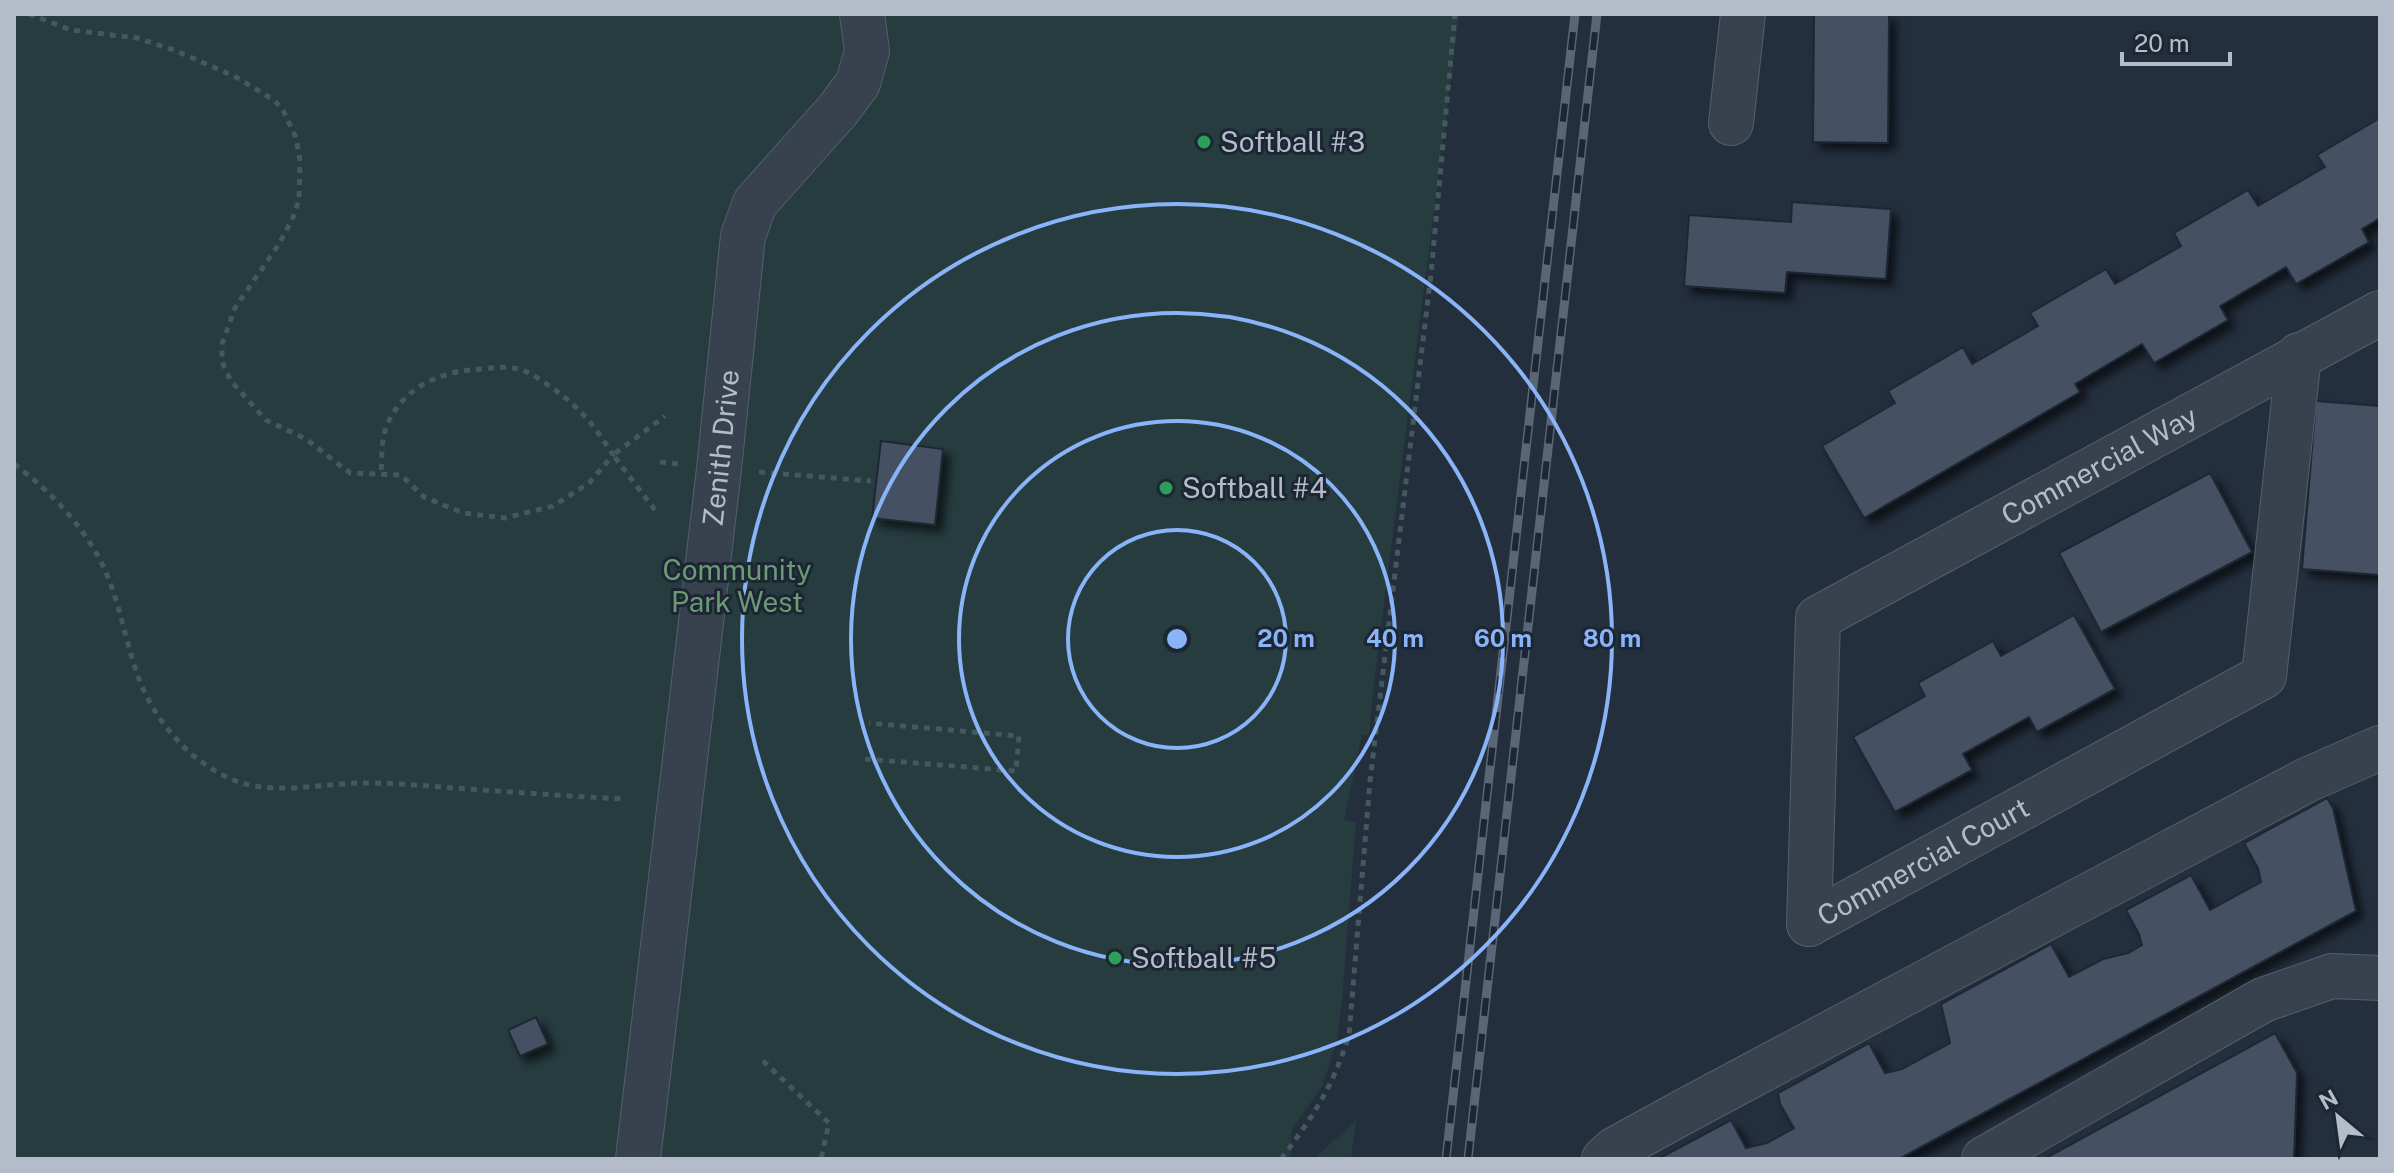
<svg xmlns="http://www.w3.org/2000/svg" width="2394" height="1173" font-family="'Public Sans',sans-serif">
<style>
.green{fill:#263c3f}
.building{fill:#455162;stroke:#1f2835;stroke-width:2;filter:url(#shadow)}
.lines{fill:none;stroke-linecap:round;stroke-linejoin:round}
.minor-casing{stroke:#565f6c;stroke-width:46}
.path{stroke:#44595c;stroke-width:5;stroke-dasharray:6 6;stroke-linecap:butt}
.minor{stroke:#38414e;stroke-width:44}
.rail-casing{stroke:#5a6575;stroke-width:9}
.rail{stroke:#1d2633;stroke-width:6;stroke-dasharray:18;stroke-linecap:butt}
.ring{fill:none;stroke:#8ab4f8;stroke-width:4}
.leisure-dot{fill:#2e9e5b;stroke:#1d2633;stroke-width:3}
.labels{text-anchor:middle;stroke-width:6;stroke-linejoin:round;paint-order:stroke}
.poi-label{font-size:28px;fill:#b4bcc9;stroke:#1d2633;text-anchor:start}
.street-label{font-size:28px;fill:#b4bcc9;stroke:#1d2633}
.park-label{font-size:28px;fill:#6b9a76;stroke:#1d2633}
.centre{fill:#8ab4f8;stroke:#1d2633;stroke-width:4}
.ring-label{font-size:24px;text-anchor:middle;font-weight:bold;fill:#8ab4f8;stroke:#1d2633;stroke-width:6;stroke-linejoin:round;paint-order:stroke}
</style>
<defs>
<filter id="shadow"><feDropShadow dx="7" dy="7" stdDeviation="4" flood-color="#0009"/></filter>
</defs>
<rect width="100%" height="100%" fill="#242f3e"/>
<g class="green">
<path d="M14,14H1459L1375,674L1369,735H1362L1344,820L1356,822L1342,1001L1337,1040L1322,1087L1292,1129L1290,1159H14Z"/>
<path d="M1356,1120L1351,1159H1314Z"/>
</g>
<g class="building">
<path d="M1814,14H1889L1888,143L1813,142Z"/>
<path d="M2380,118V218L2362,229L2369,242L2296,284L2286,267L2220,306L2228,320L2154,363L2142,344L2075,384L2080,392L1864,518L1822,446L1895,403L1888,391L1963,347L1972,364L2038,326L2030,313L2106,269L2115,284L2181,246L2174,233L2248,190L2258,206L2325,167L2317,155Z"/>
<path d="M1792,202L1891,209L1886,279L1787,272L1785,293L1684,286L1689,215L1791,222Z"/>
<path d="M2316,401L2380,406V575L2302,569Z"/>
<path d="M881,441L943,449L935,525L872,518Z"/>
<path d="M2210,473L2252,552L2101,632L2059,553Z"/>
<path d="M2074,615L2115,689L2037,732L2029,717L1963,754L1972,770L1895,812L1853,737L1925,696L1918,683L1993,641L2001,656Z"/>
<path d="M2327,798L2333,808L2356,911L1899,1159H1658L1731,1120L1746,1148L1767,1143L1794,1128L1780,1104L1778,1093L1869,1043L1885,1073L1902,1069L1950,1043L1941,1004L2051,944L2069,977L2103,959L2128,953L2142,945L2139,934L2126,910L2191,875L2210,910L2261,882L2258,868L2244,843Z"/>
<path d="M536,1017L548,1044L520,1056L508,1030Z"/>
<path d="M2275,1033L2297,1073L2294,1159H2044Z"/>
</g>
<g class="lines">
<defs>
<g id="minor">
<path d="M1731,123L1743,14"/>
<path id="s1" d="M1809,924L1818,618L2380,313"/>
<path id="s2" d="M1809,924L2264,676L2299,355"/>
<path id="s3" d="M638,1159L719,469L743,236L755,203L838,110L858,83L867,51L862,14"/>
<path d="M1604,1159L1614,1150L1683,1112L2063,909L2309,779L2380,748"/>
<path d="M1984,1159L2263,1000L2332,976L2380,978"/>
</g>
</defs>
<use href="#minor" class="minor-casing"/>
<g class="path">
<path d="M29,14L71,30L137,38L174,50L236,77L274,100L283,110L296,138L300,161L299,200L292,220L279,244L235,308L222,344V362L231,381L266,420L306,439L350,473L401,475L424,497L463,513L505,518L553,506L589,483L613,455C594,425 581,408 551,387C542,381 530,372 519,369C505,365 485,369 470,370C432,374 397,393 385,431C381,444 382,460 381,474"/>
<path d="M660,462L679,464"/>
<path d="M14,464C57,496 97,540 113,591C123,620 128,651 139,679C156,724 195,768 242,783C282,795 329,782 369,783C398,783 426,786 454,788C511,792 567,796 624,799"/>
<path d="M759,472L871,481"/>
<path d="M655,510L613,455L665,416"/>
<path d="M865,759L1016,771L1019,736L869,723"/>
<path d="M763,1061L829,1123L821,1159"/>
<path d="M1281,1159C1314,1115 1332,1089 1349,1035L1370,781L1431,274L1455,14"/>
</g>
<use href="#minor" class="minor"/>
<defs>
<g id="rail">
<path d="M1446,1159L1575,14"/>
<path d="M1468,1159L1597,14"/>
</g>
</defs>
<use href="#rail" class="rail-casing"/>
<use href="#rail" class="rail"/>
</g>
<g class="ring">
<circle cx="1177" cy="639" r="109"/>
<circle cx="1177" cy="639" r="218"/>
<circle cx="1177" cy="639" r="326"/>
<circle cx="1177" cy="639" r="435"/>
</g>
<g class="leisure-dot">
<circle cx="1204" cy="142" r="8"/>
<circle cx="1166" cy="488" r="8"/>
<circle cx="1115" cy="958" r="8"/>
</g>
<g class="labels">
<g class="poi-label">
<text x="1220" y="152">Softball #3</text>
<text x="1182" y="498">Softball #4</text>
<text x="1131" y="968">Softball #5</text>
</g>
<g class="street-label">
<text dy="10" stroke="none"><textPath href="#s3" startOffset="716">Zenith Drive</textPath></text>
<text dy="10" stroke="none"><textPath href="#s1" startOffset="626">Commercial Way</textPath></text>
<text dy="10" stroke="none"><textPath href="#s2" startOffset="130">Commercial Court</textPath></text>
</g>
<g class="park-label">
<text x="737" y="580">Community<tspan x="737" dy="32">Park West</tspan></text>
</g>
</g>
<circle cx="1177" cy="639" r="12" class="centre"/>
<g class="ring-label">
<text x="1286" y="647">20 m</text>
<text x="1395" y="647">40 m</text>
<text x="1503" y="647">60 m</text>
<text x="1612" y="647">80 m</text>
</g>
<rect width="2394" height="1173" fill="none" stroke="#b4bcc9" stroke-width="32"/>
<g transform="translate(2338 1117) rotate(331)" stroke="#1d2633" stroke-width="6" paint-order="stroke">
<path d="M0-6L14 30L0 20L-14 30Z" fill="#b4bcc9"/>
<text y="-12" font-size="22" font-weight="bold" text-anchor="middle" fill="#b4bcc9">N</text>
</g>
<path d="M2122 52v12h108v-12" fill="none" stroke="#b4bcc9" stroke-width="4"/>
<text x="2134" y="52" font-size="24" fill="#b4bcc9" stroke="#1d2633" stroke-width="6" paint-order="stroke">20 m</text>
</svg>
